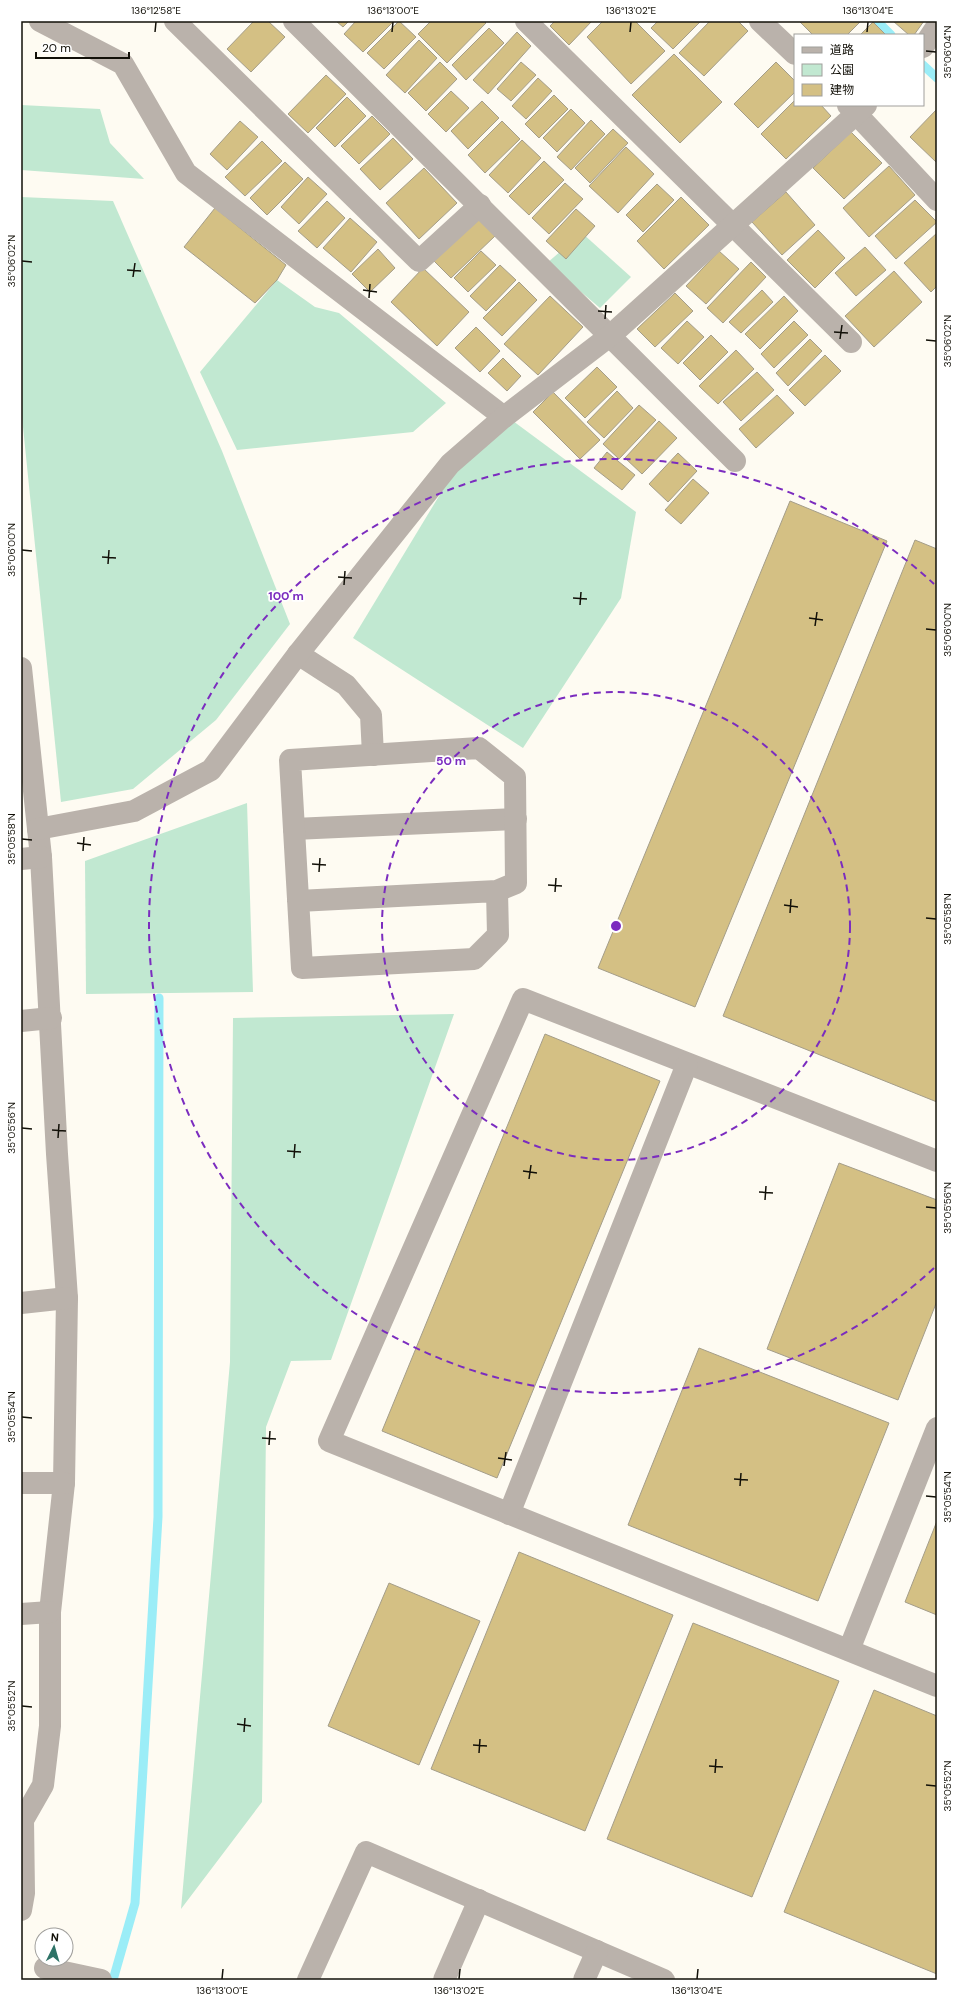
<svg xmlns="http://www.w3.org/2000/svg" width="958" height="2001" font-family="'DM Sans','Noto Sans JP',sans-serif">
<style>
.green{fill:#c1e8d1}
.lines{fill:none;stroke-linecap:round;stroke-linejoin:round}
.stream{stroke:#9bedf7;stroke-width:9}
.building{fill:#d4c084;stroke:#a49d89}
.minor{stroke:#bab2ab;stroke-width:22}
.ticks{fill:none;stroke:#121008;stroke-width:1.5}
.ring{fill:none;stroke:#7b2cbf;stroke-width:2;stroke-dasharray:7 5}
.centre{fill:#7b2cbf;stroke:#fff;stroke-width:2}
.ring-label{font-size:12px;text-anchor:middle;font-weight:bold;fill:#7b2cbf;stroke:#fff;stroke-width:3.5;stroke-linejoin:round;paint-order:stroke}
.neatline{fill:none;stroke:#121008;stroke-width:1.5}
.ticks-label{font-size:10px;text-anchor:middle;fill:#121008}
</style>
<rect width="100%" height="100%" fill="#fefbf2"/>
<g class="green">
<path d="M21,105L100,109L110,143L144,179L21,170Z"/>
<path d="M21,197L113,201L222,451L290,624L216,720L133,789L61,802L21,407Z"/>
<path d="M582,233L631,277L600,308L547,263Z"/>
<path d="M277,280L315,307L339,313L446,403L413,432L237,450L200,372Z"/>
<path d="M513,421L636,512L621,598L523,748L353,638L456,468Z"/>
<path d="M247,803L253,992L86,994L85,861Z"/>
<path d="M454,1014L331,1360L291,1361L266,1427L262,1802L181,1909L230,1362L233,1018Z"/>
</g>
<g class="lines">
<g class="stream">
<path d="M877,21L891,35"/>
<path d="M923,65L937,78"/>
<path d="M113,1980L135,1903L158,1517L159,998"/>
</g>
</g>
<g class="building">
<path d="M254,21H268L285,37L251,72L227,49Z"/>
<path d="M336,21H349L343,27Z"/>
<path d="M356,21H394L363,52L344,34Z"/>
<path d="M399,21L416,37L384,69L367,53Z"/>
<path d="M431,21H484L486,23L447,63L418,34Z"/>
<path d="M555,21H592L569,45L550,26Z"/>
<path d="M603,21H635L665,51L631,84L587,37Z"/>
<path d="M658,21H701L673,49L651,28Z"/>
<path d="M710,21H738L748,31L704,76L679,53Z"/>
<path d="M799,21H861L847,35H813Z"/>
<path d="M893,21H924L914,35H909Z"/>
<path d="M873,22L886,35H860Z"/>
<path d="M489,28L504,43L466,80L452,65Z"/>
<path d="M517,32L531,46L488,94L473,80Z"/>
<path d="M419,40L437,58L405,93L386,75Z"/>
<path d="M674,54L722,102L680,143L632,95Z"/>
<path d="M440,62L457,79L426,111L408,93Z"/>
<path d="M521,62L536,75L511,101L497,89Z"/>
<path d="M776,62L795,81V92L758,128L734,104Z"/>
<path d="M326,75L346,94L308,133L288,114Z"/>
<path d="M538,78L552,91L526,119L512,106Z"/>
<path d="M451,91L469,108L446,132L428,114Z"/>
<path d="M554,95L568,109L539,138L525,124Z"/>
<path d="M347,97L366,116L335,147L316,128Z"/>
<path d="M795,100V105H821L831,116L786,159L761,134Z"/>
<path d="M482,101L499,118L468,149L451,131Z"/>
<path d="M571,109L585,123L557,152L543,138Z"/>
<path d="M937,109V161L936,162L910,137Z"/>
<path d="M372,116L390,134L359,164L341,146Z"/>
<path d="M591,120L605,134L571,170L557,157Z"/>
<path d="M240,121L258,137L227,170L210,154Z"/>
<path d="M502,121L520,139L485,173L468,155Z"/>
<path d="M613,129L628,143L590,183L575,168Z"/>
<path d="M851,132L882,163L844,199L813,168Z"/>
<path d="M393,138L413,159L380,190L360,169Z"/>
<path d="M522,140L541,158L508,193L489,175Z"/>
<path d="M262,141L282,161L245,196L225,177Z"/>
<path d="M626,147L654,174L618,213L589,186Z"/>
<path d="M544,161L564,180L529,215L509,196Z"/>
<path d="M285,162L303,179L267,215L250,198Z"/>
<path d="M889,166L915,195L869,237L843,208Z"/>
<path d="M424,168L457,203L419,239L386,203Z"/>
<path d="M308,177L327,194L299,224L281,207Z"/>
<path d="M565,183L583,199L549,234L532,218Z"/>
<path d="M657,184L674,200L643,232L626,215Z"/>
<path d="M786,192L815,225L782,255L752,222Z"/>
<path d="M681,197L709,225L664,269L637,241Z"/>
<path d="M915,200L937,222L896,259L875,236Z"/>
<path d="M327,201L345,218L317,248L298,231Z"/>
<path d="M215,208L286,265L277,280L255,303L184,247Z"/>
<path d="M576,209L595,226L566,259L546,241Z"/>
<path d="M477,216L495,236L451,278L432,259Z"/>
<path d="M350,218L377,242L351,272L323,248Z"/>
<path d="M818,230L845,258L815,288L787,260Z"/>
<path d="M937,233V286L931,292L904,263Z"/>
<path d="M865,247L886,270L856,296L835,273Z"/>
<path d="M378,249L395,268L370,292L352,274Z"/>
<path d="M481,251L496,265L468,292L454,278Z"/>
<path d="M719,251L739,269L706,304L686,286Z"/>
<path d="M751,262L766,277L723,323L707,308Z"/>
<path d="M500,265L516,280L486,311L470,296Z"/>
<path d="M423,268L469,312L437,346L391,302Z"/>
<path d="M894,271L922,302L874,347L845,316Z"/>
<path d="M519,282L537,300L502,336L483,318Z"/>
<path d="M762,290L773,302L741,333L729,322Z"/>
<path d="M675,293L693,311L655,347L637,329Z"/>
<path d="M550,296L583,327L538,375L504,344Z"/>
<path d="M784,296L798,311L760,349L745,334Z"/>
<path d="M687,321L704,337L678,364L661,348Z"/>
<path d="M794,321L808,335L774,368L761,354Z"/>
<path d="M476,327L500,351L480,372L455,348Z"/>
<path d="M711,335L728,352L700,380L683,363Z"/>
<path d="M810,339L822,351L788,386L776,373Z"/>
<path d="M736,350L754,369L718,404L699,386Z"/>
<path d="M825,355L841,371L805,406L789,390Z"/>
<path d="M503,358L521,376L507,391L488,373Z"/>
<path d="M597,367L617,387L585,418L565,398Z"/>
<path d="M757,372L774,390L741,421L723,402Z"/>
<path d="M617,391L633,408L604,438L587,422Z"/>
<path d="M553,392L600,440L580,459L533,412Z"/>
<path d="M777,395L794,413L756,448L739,429Z"/>
<path d="M639,405L656,420L619,459L603,444Z"/>
<path d="M659,421L677,438L642,474L625,458Z"/>
<path d="M607,452L635,475L622,490L594,468Z"/>
<path d="M678,453L697,471L668,502L649,484Z"/>
<path d="M693,479L709,493L681,524L665,510Z"/>
<path d="M790,501L887,541L695,1007L598,968Z"/>
<path d="M915,540L937,549V1102L723,1016Z"/>
<path d="M545,1034L660,1081L497,1478L382,1431Z"/>
<path d="M839,1163L937,1200V1301L898,1400L767,1349Z"/>
<path d="M699,1348L889,1423L818,1601L628,1525Z"/>
<path d="M937,1521V1615L905,1602Z"/>
<path d="M519,1552L673,1615L585,1831L431,1769Z"/>
<path d="M389,1583L480,1621L419,1765L328,1726Z"/>
<path d="M693,1623L839,1681L752,1897L607,1839Z"/>
<path d="M874,1690L937,1716V1974L784,1912Z"/>
</g>
<g class="lines">
<g class="minor">
<path d="M40,21L123,64L186,173L504,417"/>
<path d="M175,21L419,261L480,205"/>
<path d="M294,21L735,461"/>
<path d="M526,21L851,342"/>
<path d="M760,21L795,54"/>
<path d="M923,47L937,26"/>
<path d="M848,105L937,200"/>
<path d="M298,654L346,685L371,715L373,755"/>
<path d="M21,668L41,857L57,1154L67,1298L64,1483L50,1612V1726L43,1785L23,1820L24,1893L21,1910"/>
<path d="M38,829L134,811L211,770L298,654L450,464L504,417L611,335L866,105"/>
<path d="M294,829L516,819"/>
<path d="M21,859L41,857"/>
<path d="M298,901L497,891L498,935L474,959L302,968L290,760L479,748L515,777L516,883L497,891"/>
<path d="M21,1021L51,1018"/>
<path d="M937,1161L523,999L329,1441L937,1686"/>
<path d="M21,1303L67,1298"/>
<path d="M21,1483H64"/>
<path d="M509,1514L687,1064"/>
<path d="M21,1614L50,1612"/>
<path d="M849,1650L937,1428"/>
<path d="M45,1968L101,1980"/>
<path d="M308,1980L366,1852L664,1980"/>
<path d="M444,1980L479,1900"/>
<path d="M584,1980L597,1951"/>
</g>
</g>
<path class="ticks" d="M155,32L156,22M392,32L393,22M630,32L631,22M867,32L868,22M926,51L936,52M22,261L32,262M127,270L141,271M133,277L135,263M363,290L377,292M369,298L370,284M598,311L612,312M605,319L606,305M834,332L848,333M840,339L842,325M926,340L936,341M22,550L32,551M102,557L116,558M108,564L109,550M338,577L352,578M344,585L345,571M573,598L587,599M580,605L581,592M809,618L823,620M815,626L817,612M926,629L936,630M22,839L32,840M77,843L91,845M83,851L84,837M312,864L326,865M319,872L320,858M548,885L562,886M555,892L556,878M784,905L798,907M790,913L791,899M926,918L936,919M22,1128L32,1129M52,1130L66,1131M58,1138L59,1124M287,1151L301,1152M294,1158L295,1144M523,1171L537,1173M529,1179L531,1165M759,1192L773,1193M765,1200L766,1186M926,1207L936,1208M22,1417L32,1418M262,1438L276,1439M269,1445L270,1431M498,1458L512,1460M504,1466L506,1452M734,1479L748,1480M740,1486L741,1473M926,1496L936,1497M22,1706L32,1707M237,1724L251,1726M244,1732L245,1718M473,1745L487,1746M479,1753L480,1739M709,1766L723,1767M715,1773L716,1759M926,1785L936,1786M222,1979L223,1969M459,1979L460,1969M697,1979L698,1969"/>
<g class="ring">
<circle cx="616" cy="926" r="234"/>
<path d="M934 1268A467 467 0 1 1 934 584"/>
</g>
<circle cx="616" cy="926" r="6" class="centre"/>
<g class="ring-label">
<text x="286" y="600">100 m</text>
<text x="451" y="765">50 m</text>
</g>
<rect width="958" height="2001" fill="none" stroke="#ffffff" stroke-width="44"/>
<rect x="794" y="34" width="130" height="72" fill="#ffffff" stroke="#a09f9c"/>
<rect x="802" y="47" width="20" height="6" fill="#bab2ab" stroke="#a09f9c"/>
<text x="830" y="54" font-size="12" fill="#121008">道路</text>
<rect x="802" y="64" width="20" height="12" fill="#c1e8d1" stroke="#a09f9c"/>
<text x="830" y="74" font-size="12" fill="#121008">公園</text>
<rect x="802" y="84" width="20" height="12" fill="#d4c084" stroke="#a09f9c"/>
<text x="830" y="94" font-size="12" fill="#121008">建物</text>
<g transform="translate(54 1947) rotate(5)"><circle r="19" fill="#ffffff" stroke="#a09f9c"/>
<path d="M0-3L7 15L0 10L-7 15Z" fill="#2e7367"/>
<text y="-6" font-size="11" font-weight="bold" text-anchor="middle" fill="#121008">N</text>
</g>
<path d="M36 52v6h93v-6" fill="none" stroke="#121008" stroke-width="2"/>
<text x="42" y="52" font-size="12" fill="#121008" stroke="#ffffff" stroke-width="3" paint-order="stroke">20 m</text>
<rect x="22" y="22" width="914" height="1957" class="neatline"/>
<g class="ticks-label">
<text x="156" y="14">136°12'58"E</text>
<text x="393" y="14">136°13'00"E</text>
<text x="631" y="14">136°13'02"E</text>
<text x="868" y="14">136°13'04"E</text>
<text transform="translate(947 52) rotate(-90)" y="4">35°06'04"N</text>
<text transform="translate(11 261) rotate(-90)" y="4">35°06'02"N</text>
<text transform="translate(947 341) rotate(-90)" y="4">35°06'02"N</text>
<text transform="translate(11 550) rotate(-90)" y="4">35°06'00"N</text>
<text transform="translate(947 630) rotate(-90)" y="4">35°06'00"N</text>
<text transform="translate(11 839) rotate(-90)" y="4">35°05'58"N</text>
<text transform="translate(947 919) rotate(-90)" y="4">35°05'58"N</text>
<text transform="translate(11 1128) rotate(-90)" y="4">35°05'56"N</text>
<text transform="translate(947 1208) rotate(-90)" y="4">35°05'56"N</text>
<text transform="translate(11 1417) rotate(-90)" y="4">35°05'54"N</text>
<text transform="translate(947 1497) rotate(-90)" y="4">35°05'54"N</text>
<text transform="translate(11 1706) rotate(-90)" y="4">35°05'52"N</text>
<text transform="translate(947 1786) rotate(-90)" y="4">35°05'52"N</text>
<text x="222" y="1994">136°13'00"E</text>
<text x="459" y="1994">136°13'02"E</text>
<text x="697" y="1994">136°13'04"E</text>
</g>
</svg>
